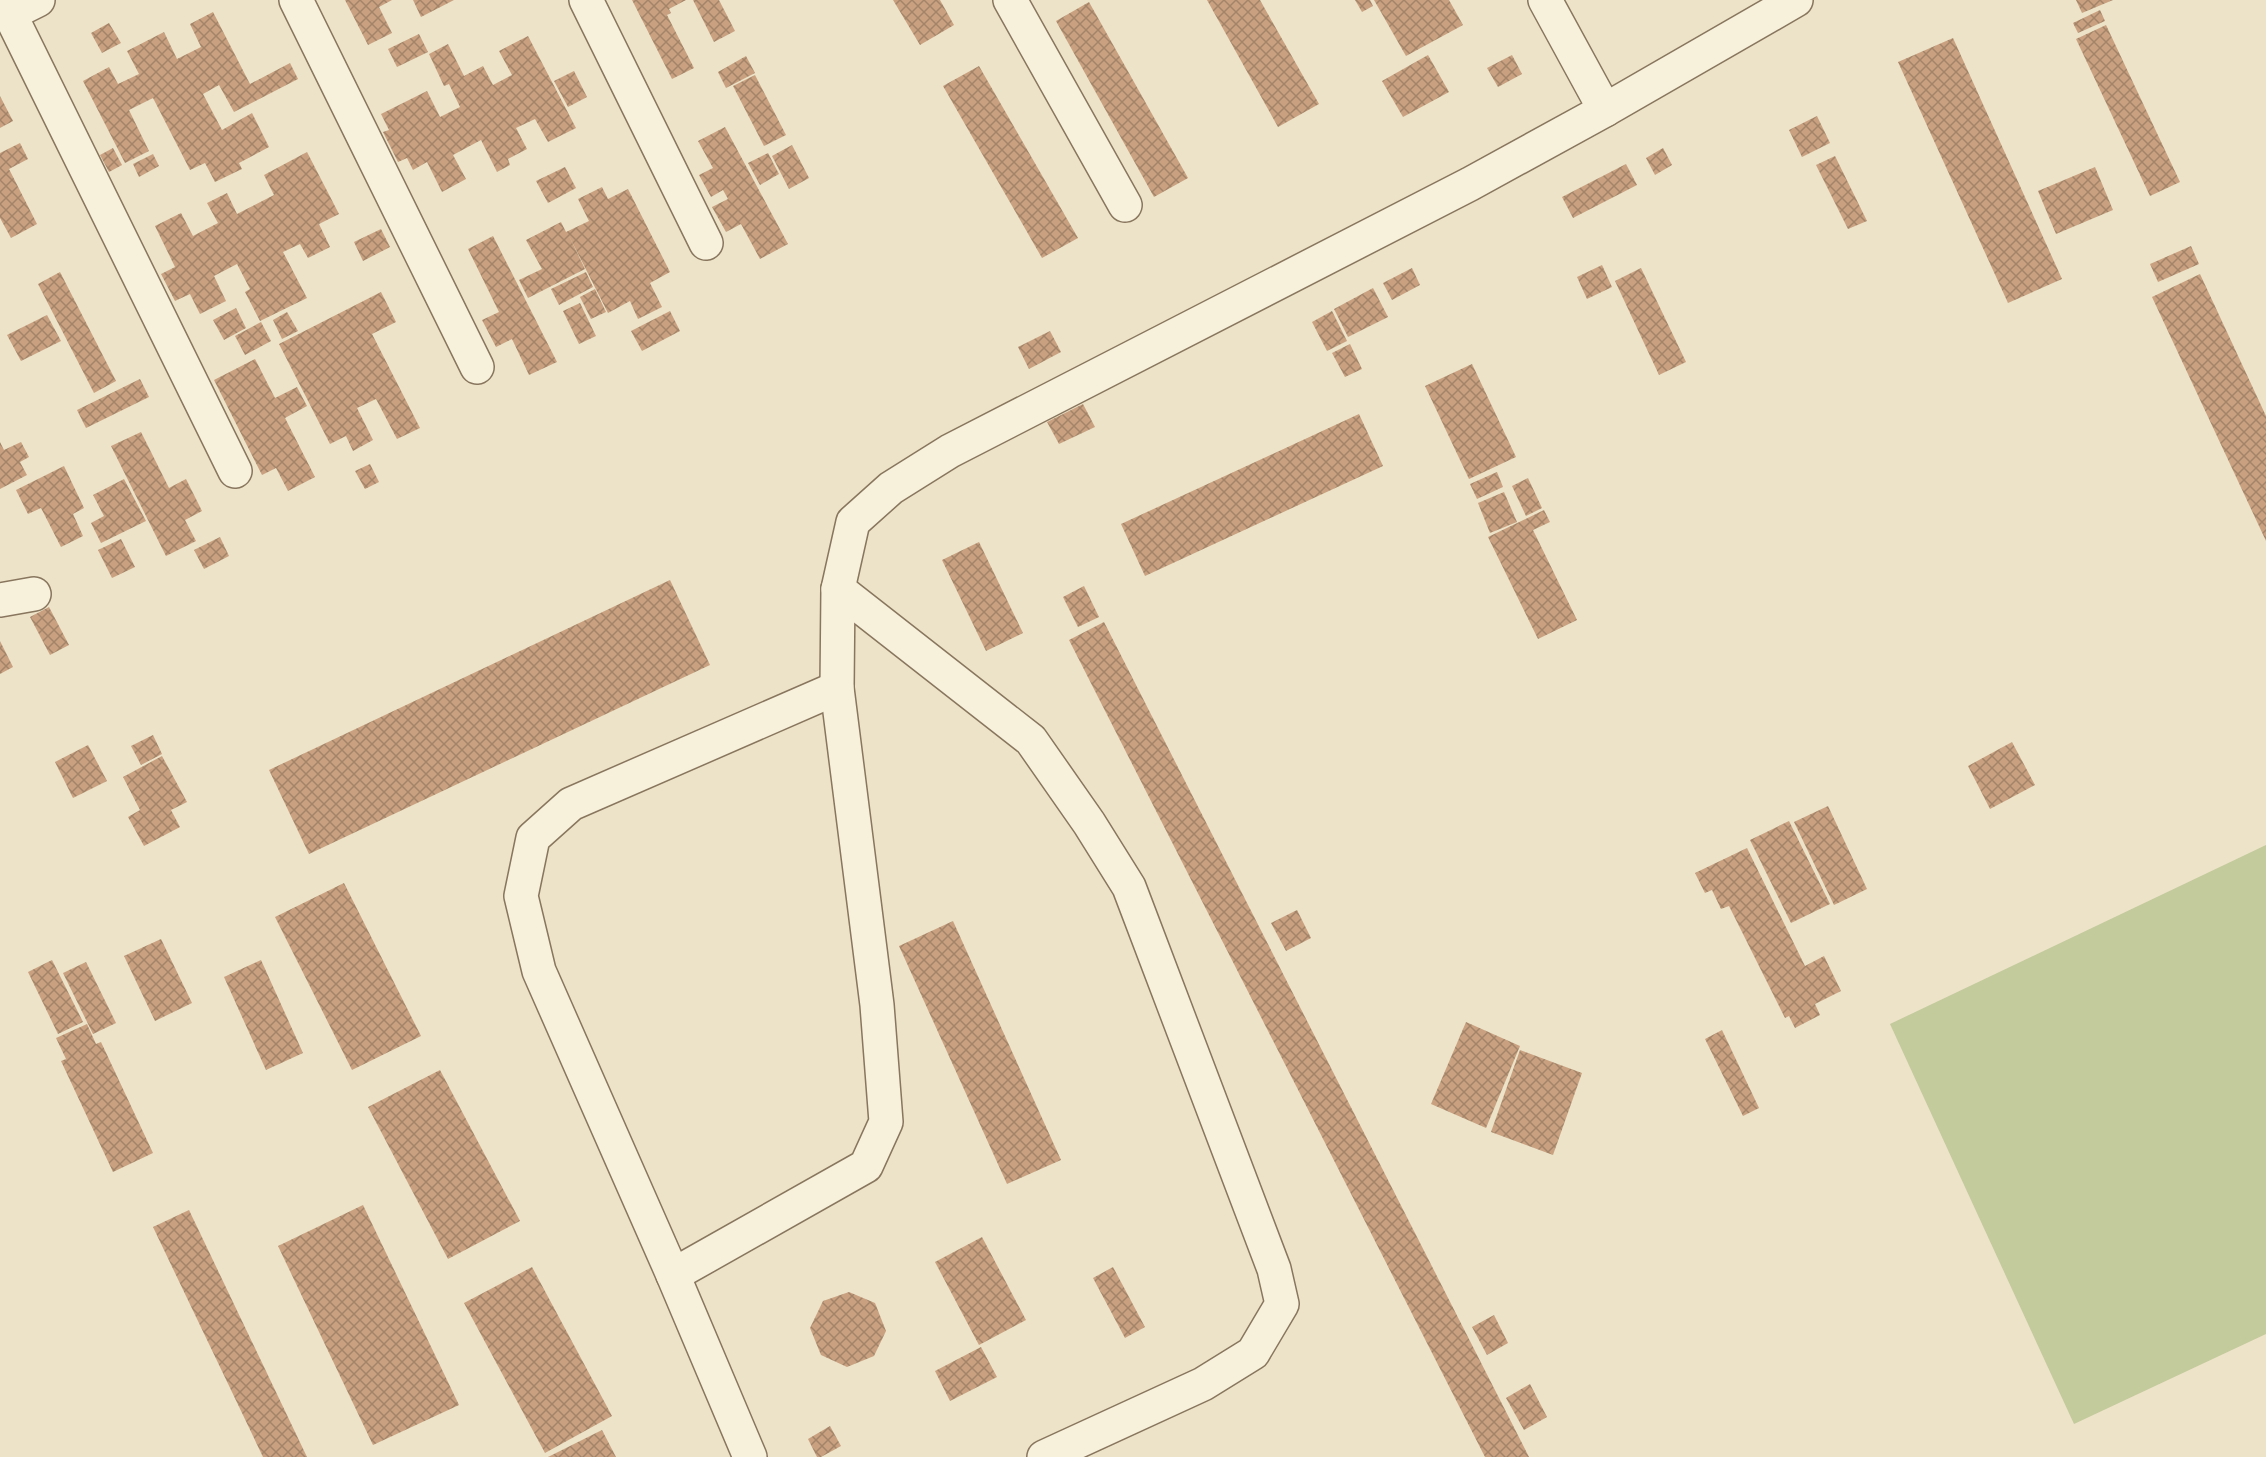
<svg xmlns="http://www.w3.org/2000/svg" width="2266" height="1457" font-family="Lora,serif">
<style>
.grass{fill:#c3ca9c}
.building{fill:url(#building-cross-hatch)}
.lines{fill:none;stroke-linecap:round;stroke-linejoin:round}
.minor-casing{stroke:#88765e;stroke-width:36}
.minor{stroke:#f7f0db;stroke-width:33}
</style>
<defs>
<pattern id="building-cross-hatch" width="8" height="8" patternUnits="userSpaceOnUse" patternTransform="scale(1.5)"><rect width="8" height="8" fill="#c9a180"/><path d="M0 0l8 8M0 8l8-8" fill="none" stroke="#a48468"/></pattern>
</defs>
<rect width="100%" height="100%" fill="#ede3c8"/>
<path class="grass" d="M2266,845V1334L2074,1424L1890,1024Z"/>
<g class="building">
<path d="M345,0H392L379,7L392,33L368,45Z"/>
<path d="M413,0H454L421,17Z"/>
<path d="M632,0H686L669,9L671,13L667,15L694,68L672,79Z"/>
<path d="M693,0H719L735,31L714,42Z"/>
<path d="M893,0H940L954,25L920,45Z"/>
<path d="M1207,0H1260L1319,104L1278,127Z"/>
<path d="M1355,0H1370L1373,6L1362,12Z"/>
<path d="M1374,0H1449L1463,25L1406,56Z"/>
<path d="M2076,0H2113L2082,13Z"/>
<path d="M1089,2L1188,178L1154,197L1056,21Z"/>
<path d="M2100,10L2105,21L2078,33L2073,23Z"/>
<path d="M213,12L250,84L290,63L298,79L234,112L219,85L203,94L222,130L252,113L269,147L239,163L242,169L215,182L205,163L190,170L153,98L129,110L149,151L125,163L83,81L109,67L118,84L139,74L127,51L164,32L177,59L201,47L190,24Z"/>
<path d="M109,23L121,43L102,53L91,33Z"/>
<path d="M2106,25L2180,182L2150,196L2076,39Z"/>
<path d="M419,34L428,52L397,67L388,49Z"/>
<path d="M528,36L576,128L548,142L535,119L516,128L527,149L508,159L510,165L497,172L481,140L453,155L466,179L442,192L427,162L413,170L407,158L398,162L383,132L389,130L381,114L427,91L440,117L460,107L449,84L444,86L429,54L448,44L464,76L483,66L493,85L512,75L499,51Z"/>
<path d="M1953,38L2062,279L2008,303L1898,62Z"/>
<path d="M1428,55L1449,92L1403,117L1382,81Z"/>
<path d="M1512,55L1522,74L1498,87L1487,68Z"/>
<path d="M746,56L755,73L726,88L718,72Z"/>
<path d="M979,66L1078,238L1042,258L943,86Z"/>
<path d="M574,71L587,97L568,107L554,81Z"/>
<path d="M755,75L786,135L764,146L733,86Z"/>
<path d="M0,96L13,121L0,128Z"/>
<path d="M1817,116L1830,143L1802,157L1789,130Z"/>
<path d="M725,127L788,244L760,259L741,224L726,232L712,207L728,199L723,190L711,197L699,175L713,168L698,141Z"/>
<path d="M20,143L28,159L9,169L37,224L11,238L0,218V153Z"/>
<path d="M792,145L809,178L789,189L772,156Z"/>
<path d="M113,148L122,165L109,172L100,155Z"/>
<path d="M1663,148L1672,165L1655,175L1646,158Z"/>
<path d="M307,152L339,214L319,224L330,247L308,258L300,244L283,252L307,298L260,321L245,292L250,289L237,264L214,276L226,301L200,314L190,294L175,301L161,274L175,267L155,226L181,213L193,236L218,223L207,203L227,193L237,214L274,195L264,175Z"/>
<path d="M768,153L779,174L760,185L748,163Z"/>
<path d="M153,154L159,166L139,177L133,164Z"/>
<path d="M1835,156L1867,221L1848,229L1816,165Z"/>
<path d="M1626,164L1637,185L1573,218L1562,197Z"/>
<path d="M565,167L576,188L548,203L536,181Z"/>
<path d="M2095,167L2113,210L2056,234L2038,191Z"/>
<path d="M602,187L608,199L628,189L670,272L650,283L662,307L638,319L630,301L608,313L569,236L585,269L528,298L519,280L542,269L526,240L561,222L566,232L589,221L578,199Z"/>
<path d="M381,229L390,247L363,261L354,242Z"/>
<path d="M493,236L557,362L529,375L512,339L496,347L482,320L499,312L468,249Z"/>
<path d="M2191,246L2199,264L2158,282L2150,264Z"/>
<path d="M1602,265L1612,287L1587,299L1577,277Z"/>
<path d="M1412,268L1420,285L1392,300L1383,283Z"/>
<path d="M1641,268L1686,362L1659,375L1615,281Z"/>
<path d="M60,272L116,381L94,393L38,284Z"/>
<path d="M586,272L593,287L559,305L551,289Z"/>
<path d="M2200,274L2266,416V541L2152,297Z"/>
<path d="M1373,288L1388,317L1348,337L1334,309Z"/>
<path d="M595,289L606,312L591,319L580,297Z"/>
<path d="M381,292L396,322L372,334L420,428L397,439L376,399L357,408L373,440L353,451L346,436L330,444L279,344Z"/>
<path d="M580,303L596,336L579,344L563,311Z"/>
<path d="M236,308L246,328L224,340L213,320Z"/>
<path d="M670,311L680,331L642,351L631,331Z"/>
<path d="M1332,311L1347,341L1327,351L1312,322Z"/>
<path d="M287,312L298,331L282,339L273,320Z"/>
<path d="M47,315L61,341L21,361L7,335Z"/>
<path d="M261,322L271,341L245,355L235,336Z"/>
<path d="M1050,331L1061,352L1029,369L1018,347Z"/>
<path d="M1350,344L1362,369L1345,377L1332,353Z"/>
<path d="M255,359L275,398L297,387L307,406L285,418L315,477L288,491L276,468L262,475L214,380Z"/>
<path d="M1472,364L1516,457L1469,479L1425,386Z"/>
<path d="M140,379L149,397L86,428L77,410Z"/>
<path d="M1083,404L1095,427L1059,444L1047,422Z"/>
<path d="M1359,414L1383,466L1145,576L1121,524Z"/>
<path d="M141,432L169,488L186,479L202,511L185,520L196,541L166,556L111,446Z"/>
<path d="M0,442L4,450L21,442L29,457L20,462L27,475L0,489Z"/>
<path d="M370,464L379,482L365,489L355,471Z"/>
<path d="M64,466L84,508L73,514L83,536L61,547L41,508L28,514L16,490Z"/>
<path d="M1497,472L1503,487L1477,499L1470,484Z"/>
<path d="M1528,478L1542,508L1526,516L1512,486Z"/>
<path d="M124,479L146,521L101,543L91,523L104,516L93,495Z"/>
<path d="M1504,492L1517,522L1490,533L1478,503Z"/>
<path d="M1544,510L1550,522L1533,530L1577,620L1538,639L1488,537Z"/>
<path d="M220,537L229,556L204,569L194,550Z"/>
<path d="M121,539L135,567L112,578L98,550Z"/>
<path d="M979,542L1023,633L986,651L942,560Z"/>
<path d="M670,580L710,665L309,854L269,770Z"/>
<path d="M1084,586L1099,617L1078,627L1063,597Z"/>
<path d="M49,607L69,645L50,655L30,617Z"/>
<path d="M1104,622L1529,1457H1485L1069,640Z"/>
<path d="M0,641L13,667L0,674Z"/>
<path d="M153,735L162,754L141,765L131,746Z"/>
<path d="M2012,742L2035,785L1990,809L1968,766Z"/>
<path d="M88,745L107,781L73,798L55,762Z"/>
<path d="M162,756L187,802L171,810L180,827L144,846L128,817L140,810L123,777Z"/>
<path d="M1828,806L1867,889L1834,905L1794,822Z"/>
<path d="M1789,821L1830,904L1791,923L1750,840Z"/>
<path d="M1747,848L1805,966L1824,956L1841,991L1815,1004L1820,1015L1795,1028L1789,1016L1785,1018L1729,906L1721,909L1712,890L1705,893L1695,873Z"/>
<path d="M344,883L421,1036L352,1070L275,917Z"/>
<path d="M1297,910L1311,938L1286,951L1271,923Z"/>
<path d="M953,921L1061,1160L1007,1184L899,946Z"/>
<path d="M161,939L192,1003L155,1021L124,956Z"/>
<path d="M52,960L83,1022L58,1034L28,972Z"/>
<path d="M261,960L303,1053L266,1070L224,977Z"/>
<path d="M86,962L116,1023L93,1034L63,973Z"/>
<path d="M1466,1022L1520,1046L1486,1128L1431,1104Z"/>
<path d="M87,1024L96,1044L101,1042L153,1153L113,1172L61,1061L66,1059L56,1038Z"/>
<path d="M1722,1030L1759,1108L1743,1116L1705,1039Z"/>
<path d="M1520,1050L1582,1073L1553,1155L1491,1132Z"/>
<path d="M440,1070L520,1221L448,1259L368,1107Z"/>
<path d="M363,1205L459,1405L373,1445L278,1246Z"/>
<path d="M189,1210L307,1457H263L153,1227Z"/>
<path d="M982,1237L1026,1320L979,1345L935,1262Z"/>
<path d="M532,1267L612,1416L545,1453L464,1303Z"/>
<path d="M1113,1267L1145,1327L1125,1338L1093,1278Z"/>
<path d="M849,1292L875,1303L886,1331L874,1356L847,1367L821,1355L810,1328L823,1301Z"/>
<path d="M1494,1315L1508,1343L1487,1355L1472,1327Z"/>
<path d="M981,1347L997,1377L950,1401L935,1371Z"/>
<path d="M1530,1384L1547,1417L1524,1430L1506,1398Z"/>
<path d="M830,1426L841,1446L821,1457H817L808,1439Z"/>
<path d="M602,1430L616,1457H548Z"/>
</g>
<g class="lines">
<defs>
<g id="minor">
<path d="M3,0L235,471"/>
<path d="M296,0L477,367"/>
<path d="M586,0L706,243"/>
<path d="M1010,0L1125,205"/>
<path d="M10,14L38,0"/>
<path d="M1605,110L1796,0"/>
<path d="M838,589L1031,740L1089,823L1129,887L1274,1269L1282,1304L1253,1353L1203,1384L1044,1457"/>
<path d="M0,600L34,594"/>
<path d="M673,1275L866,1166L886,1122L877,1005L837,688L838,589L853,522L891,488L950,451L1470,184L1605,110L1545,0"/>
<path d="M750,1457L673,1275L539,971L521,896L533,838L571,804L837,688"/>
</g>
</defs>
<use href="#minor" class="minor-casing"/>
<use href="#minor" class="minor"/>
</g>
</svg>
